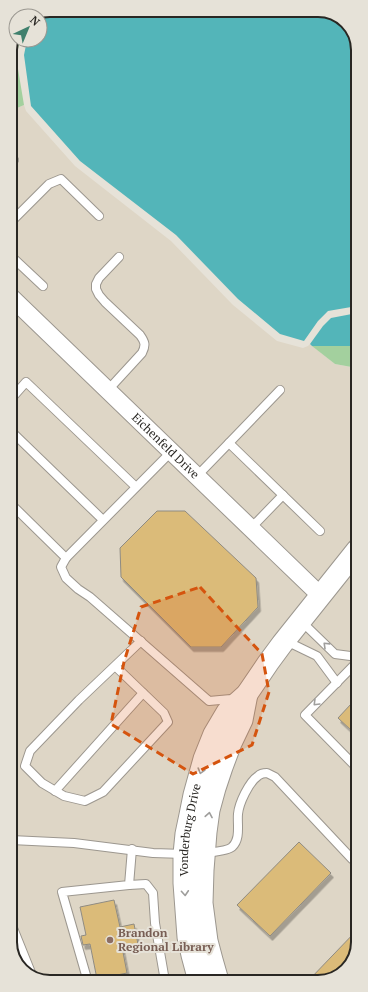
<svg xmlns="http://www.w3.org/2000/svg" width="368" height="992" font-family="'PT Serif',serif">
<style>
.built{fill:#ded6c6}
.green{fill:#a3d09e}
.water{fill:#53b5b9}
.building{fill:#dbbb79;stroke:#8f8b82;filter:url(#shadow)}
.lines{fill:none;stroke-linecap:round;stroke-linejoin:round}
.service-casing{stroke:#9c978f;stroke-width:10}
.minor-casing{stroke:#9c978f;stroke-width:19}
.tertiary-casing{stroke:#9c978f;stroke-width:23}
.service{stroke:#fff;stroke-width:8}
.minor{stroke:#fff;stroke-width:17}
.tertiary{stroke:#fff;stroke-width:21}
.oneway{stroke:#9f9e9c}
.marked{fill:#d5540e;fill-opacity:0.2;stroke:#d5540e;stroke-width:3;stroke-dasharray:8 5;stroke-linejoin:round}
.education-dot{fill:#8d6e63;stroke:#e6e2d8;stroke-width:1.5}
.labels{text-anchor:middle;stroke-width:4;stroke-linejoin:round;paint-order:stroke}
.street-label{font-size:12px;fill:#292723;stroke:#e6e2d8}
.education-label{font-size:12px;font-weight:bold;fill:#785e54;stroke:#e6e2d8;text-anchor:start}
.rim{fill:none;stroke:#292723;stroke-width:2}
</style>
<defs>
<filter id="shadow"><feDropShadow dx="2.5" dy="4.5" stdDeviation="0" flood-color="#0004"/></filter>
</defs>
<rect width="100%" height="100%" fill="#e6e2d8"/>
<g class="built">
<path d="M24,105L26,111L75,166L171,241L233,305L277,341L303,348L308,346L310,344L335,364L357,368V537L321,583L10,284V111Z"/>
<path d="M10,309L310,597L241,684L190,981L48,982L24,972L11,952Z"/>
<path d="M357,563L358,942L350,966L328,981H228L216,938L211,902L218,810L258,692Z"/>
</g>
<g class="green">
<path d="M16,35V40H20L16,57L24,105L10,111V48Z"/>
<path d="M312,346H357V368L335,364Z"/>
</g>
<g class="water">
<path d="M50,10H320L342,18L357,40V306L328,311L318,321L304,341L280,334L238,299L176,235L80,161L31,106L24,55L27,40H40V16H36Z"/>
<path d="M357,313V346H312L310,344L323,326L331,318Z"/>
</g>
<g class="building">
<path d="M157,511H185L256,578L258,607L221,647H191L121,577L120,548Z"/>
<path d="M351,693H358V750L351,743L352,731L338,718L351,704Z"/>
<path d="M299,842L331,873L270,936L237,905Z"/>
<path d="M114,900L120,927L134,924L138,944L122,947L127,973L97,979L90,944L83,945L81,936L86,935L80,907Z"/>
<path d="M358,929V942L350,966L328,981H308Z"/>
</g>
<g class="lines">
<defs>
<g id="service">
<path d="M10,164L14,160"/>
<path d="M10,223L49,184L61,179L99,216"/>
<path d="M10,255L43,286"/>
<path d="M108,390L142,353C146,345 145,342 140,335L105,302L99,295L96,289V284L99,278L119,257"/>
<path d="M11,399L26,382L136,487"/>
<path d="M11,431L103,520"/>
<path d="M229,443L280,390"/>
<path d="M197,476L229,443L320,531"/>
<path d="M11,504L66,558L172,451"/>
<path d="M251,528L283,495"/>
<path d="M66,558L61,567L66,578L78,589L90,597L209,701L231,699L235,698"/>
<path d="M301,621L335,654L358,657"/>
<path d="M286,641L317,656L337,683"/>
<path d="M358,661L305,715L358,769"/>
<path d="M115,666L164,713L168,722L103,792L85,801L64,796L42,783L25,766L30,751L79,700L141,641"/>
<path d="M55,791L143,693"/>
<path d="M11,840L74,843L153,853L184,854"/>
<path d="M205,853C212,852 228,851 232,847C241,839 237,824 238,814C239,803 249,782 258,776C260,774 264,773 267,773L275,777L352,859"/>
<path d="M129,885L146,884L153,893L155,923L165,981"/>
<path d="M11,923L32,975"/>
<path d="M88,982L62,892L129,885L132,849"/>
</g>
<g id="minor">
<path id="s1" d="M10,296L321,596"/>
</g>
<g id="tertiary">
<path id="s2" d="M199,981L192,955L188,937L184,883V854L186,834L190,815L194,795L204,759L214,734L227,712L247,694L268,663L282,644L357,550"/>
<path d="M218,981L212,960L207,941L202,903L203,870L206,832L209,810L215,788L222,767L231,743L242,720L247,694"/>
</g>
</defs>
<use href="#service" class="service-casing"/>
<use href="#minor" class="minor-casing"/>
<use href="#tertiary" class="tertiary-casing"/>
<use href="#service" class="service"/>
<use href="#minor" class="minor"/>
<use href="#tertiary" class="tertiary"/>
</g>
<defs><path id="oneway-chevron" d="M-2-3.5L2.5 0L-2 3.5" fill="none" stroke-width="1.6" stroke-linecap="round" stroke-linejoin="round"/></defs>
<g class="oneway">
<use href="#oneway-chevron" transform="translate(326 645) rotate(-136)"/>
<use href="#oneway-chevron" transform="translate(316 703) rotate(135)"/>
<use href="#oneway-chevron" transform="translate(201 771) rotate(106)"/>
<use href="#oneway-chevron" transform="translate(209 815) rotate(-80)"/>
<use href="#oneway-chevron" transform="translate(185 893) rotate(86)"/>
</g>
<path class="marked" d="M200,587L262,654L269,692L252,745L193,774L111,724L124,662L141,607Z"/>
<circle class="education-dot" cx="110" cy="940" r="4"/>
<g class="labels">
<g class="street-label">
<text dy="4" stroke="none"><textPath href="#s1" startOffset="216">Eichenfeld Drive</textPath></text>
<text dy="4" stroke="none"><textPath href="#s2" startOffset="153">Vonderburg Drive</textPath></text>
</g>
<g class="education-label">
<text x="118" y="937">Brandon<tspan x="118" dy="14">Regional Library</tspan></text>
</g>
</g>
<path d="M0 0H368V992H0ZM50 17H318A33 33 0 0 1 351 50V942A33 33 0 0 1 318 975H50A33 33 0 0 1 17 942V50A33 33 0 0 1 50 17Z" fill="#e6e2d8" fill-rule="evenodd"/>
<path class="rim" d="M50 17H318A33 33 0 0 1 351 50V942A33 33 0 0 1 318 975H50A33 33 0 0 1 17 942V50A33 33 0 0 1 50 17Z"/>
<g transform="translate(28 28) rotate(44)"><circle r="19" fill="#e6e2d8" stroke="#9a9790"/>
<path d="M0-3L7 15L0 10L-7 15Z" fill="#40806d"/>
<text y="-6" font-size="11" font-weight="bold" text-anchor="middle" fill="#292723">N</text>
</g>
</svg>
